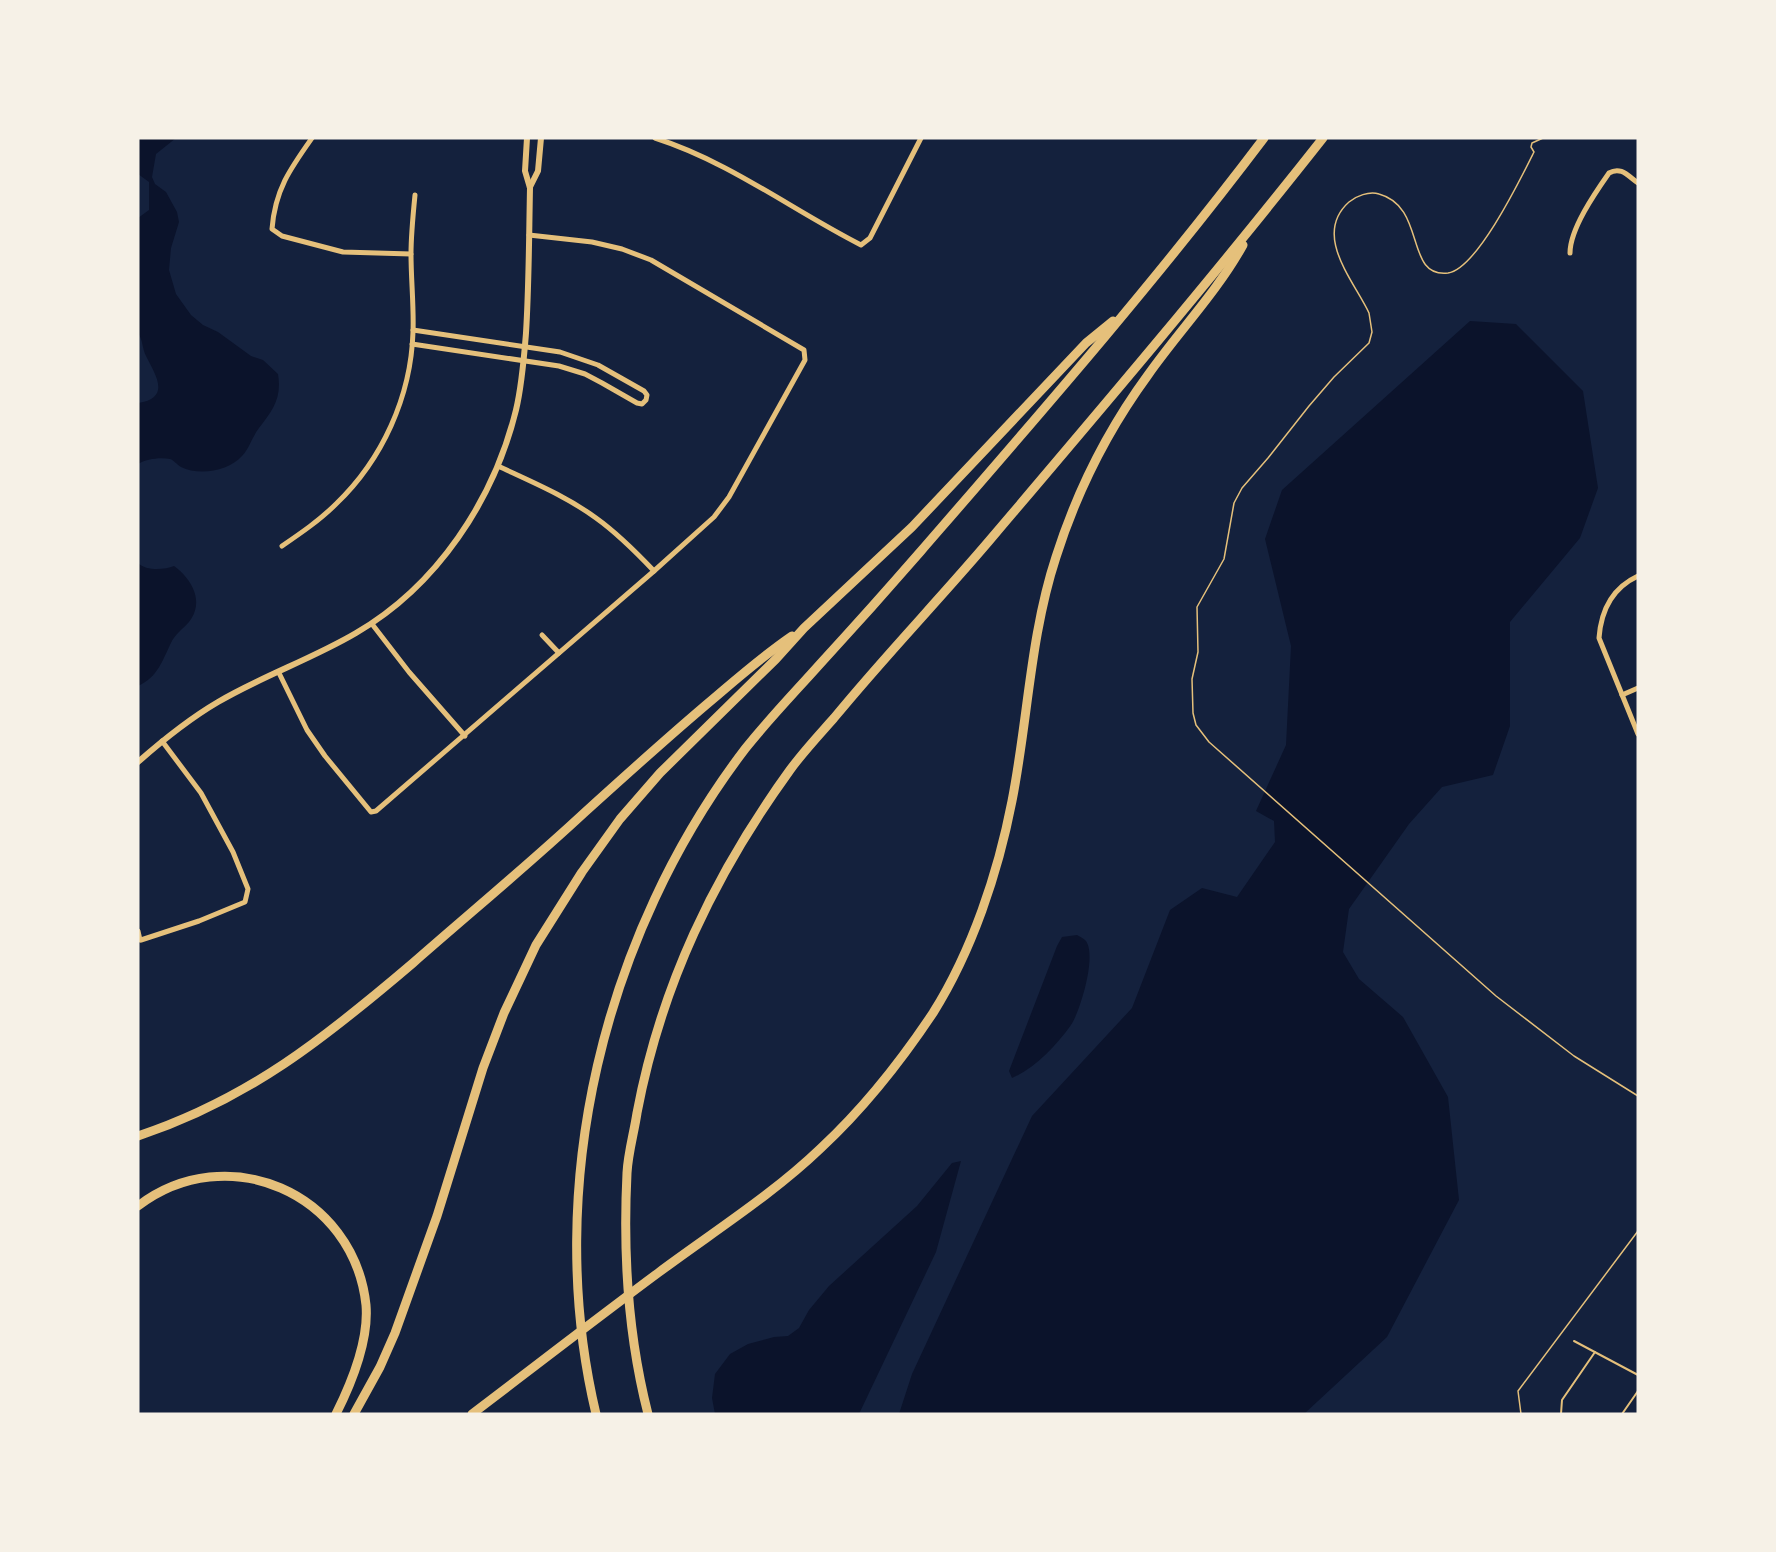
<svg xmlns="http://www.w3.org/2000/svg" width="1776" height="1552" font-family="'Roboto Condensed',sans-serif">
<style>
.water{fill:#0b132b}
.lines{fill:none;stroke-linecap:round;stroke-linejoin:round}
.path{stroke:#e5c07b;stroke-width:1.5}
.service{stroke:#e5c07b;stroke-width:2}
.minor{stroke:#e5c07b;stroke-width:5}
.tertiary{stroke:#e5c07b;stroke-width:6}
.motorway{stroke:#e5c07b;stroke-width:9}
</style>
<rect width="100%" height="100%" fill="#14213d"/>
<g class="water">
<path d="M138,138H176L156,154L152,177L155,184L166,192L177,212L179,222L171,248L169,270L176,294L191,315L203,325L218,332L251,356L263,360L278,374C282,398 273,410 259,428C252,437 249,449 242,456C229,471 199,476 181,467C177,465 174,460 170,459C160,457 146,459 138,464V403C172,398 155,374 146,356C142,348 143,340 138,333V218L149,210V182L138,174Z"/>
<path d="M1470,321L1516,324L1583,391L1598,488L1580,538L1510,622V726L1493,775L1442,787L1409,824L1349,909L1343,952L1359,979L1403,1017L1448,1097L1459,1200L1387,1337L1304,1414H899L912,1374L1032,1116L1132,1008L1170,910L1202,888L1237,897L1275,842L1274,821L1256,811L1286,745L1291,646L1265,539L1282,490Z"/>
<path d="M138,563C146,571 164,570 174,566C192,579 205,602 189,622C183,629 175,634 171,643C162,661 158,677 138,686Z"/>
<path d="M1077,935C1080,937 1083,938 1085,940C1098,953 1080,1012 1071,1025C1056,1046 1035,1068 1012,1078L1009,1071L1057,946L1062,937Z"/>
<path d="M961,1161L936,1252L859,1414H715L712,1398L715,1374L730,1354L748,1344L774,1337L788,1336L799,1328L809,1310L829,1286L917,1206L952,1163Z"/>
</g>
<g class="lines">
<g class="path">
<path d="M1543,138L1532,143L1531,147L1534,152C1521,178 1477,269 1448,273C1404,278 1427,207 1379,194C1369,191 1356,196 1349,202C1312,235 1354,281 1369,313L1372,332L1369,343L1334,377L1309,406L1268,458L1242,488L1234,503L1224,559L1197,607L1198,652L1192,679L1193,713L1196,725L1209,742L1496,996L1574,1056L1638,1096"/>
<path d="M1521,1414L1518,1391L1638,1231"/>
</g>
<g class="service">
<path d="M1574,1341L1638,1375"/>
<path d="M1561,1414L1562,1400L1595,1352"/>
<path d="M1622,1414L1638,1391"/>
</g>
<g class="minor">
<path d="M312,138C290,169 275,190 272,229L282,236L343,252L411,254"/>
<path d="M655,138C730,162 792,210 861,245L870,238L921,138"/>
<path d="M1570,253C1570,229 1595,193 1609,173C1621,166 1628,176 1638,183"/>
<path d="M412,344L559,366L585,374L602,383L637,403L642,404L646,400L647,395L644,391L598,365L560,352L413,330"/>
<path d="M498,466C532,482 566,496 596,518C617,533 636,552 654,571"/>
<path d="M282,546C301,533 320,520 336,504C382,460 411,397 413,332C414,307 411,280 411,254C411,235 413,215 415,195"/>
<path d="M1638,576C1612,588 1601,611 1599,638L1638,734"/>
<path d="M372,624L409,672L465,736"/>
<path d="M542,635L559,653"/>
<path d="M279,673L307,730L325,756L371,812L376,811L654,571L714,517L729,497L805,360L804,350L651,260L622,249L592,242L529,235"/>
<path d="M1622,695L1638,688"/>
<path d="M138,931L140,940"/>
<path d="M141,940L199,921L245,902L248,889L233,852L201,793L162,741"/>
</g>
<g class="tertiary">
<path d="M530,187L538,171L541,138"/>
<path d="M138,762C163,740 189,719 218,702C262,676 312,659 356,633C437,586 494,500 516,410C522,385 524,358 526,333C529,285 529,236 530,188L525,171L527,138"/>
</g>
<g class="motorway">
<path d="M138,1136C249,1099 325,1038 413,963C470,913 528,865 584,813C627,774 669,736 713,699C739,677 764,655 792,636"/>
<path d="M138,1206C227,1138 354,1193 366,1305C369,1341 352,1382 336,1414"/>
<path d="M354,1414L380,1367L395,1333L437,1216L483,1068L504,1013L536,945L582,872L620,819L660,773L776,659L804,628L912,527L1086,343L1113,321"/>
<path d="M472,1414C534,1367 596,1319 658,1273C713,1232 772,1195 821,1148C864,1108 901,1061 933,1013C972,951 998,873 1012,801C1028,720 1030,636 1056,557C1077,491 1107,431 1148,375C1179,331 1217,292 1243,245"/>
<path d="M596,1414C542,1187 604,934 745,749C768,720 795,692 820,664C854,627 888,589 921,551C1038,416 1156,281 1264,138"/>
<path d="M648,1414C628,1336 623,1253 627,1173C628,1153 634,1133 637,1113C661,986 714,875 790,770C803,752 819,735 834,718C884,657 938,601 989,541C1102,408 1215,275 1323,138"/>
</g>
</g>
<rect width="1776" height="1552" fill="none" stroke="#f6f1e7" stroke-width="279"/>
</svg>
